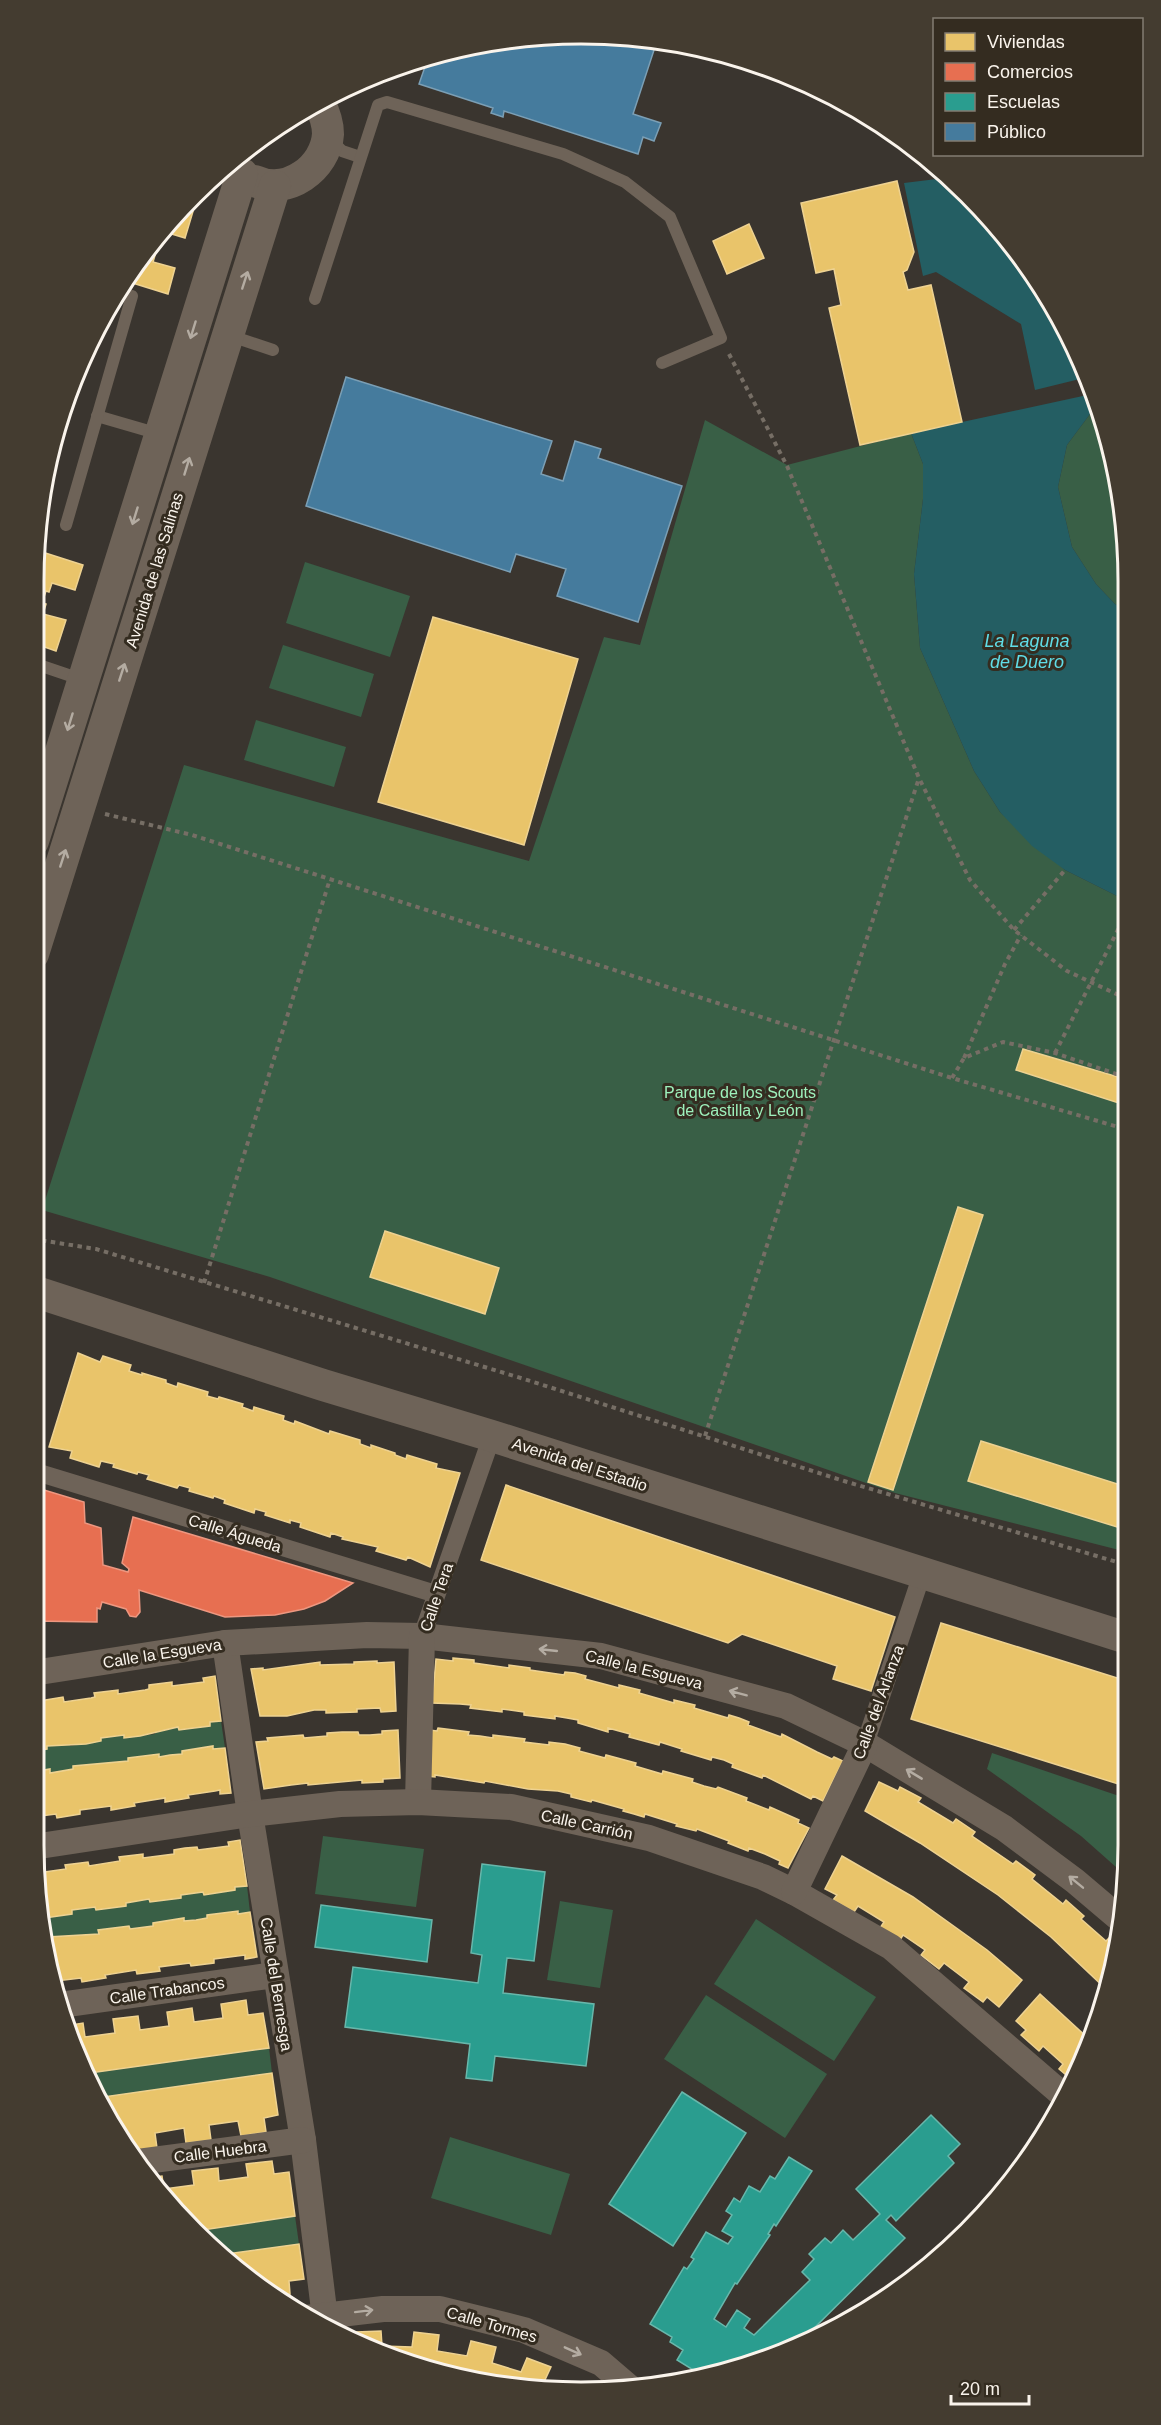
<svg xmlns="http://www.w3.org/2000/svg" width="1161" height="2425" font-family="Helvetica,sans-serif">
<style>
.green{fill:#395f46}
.water{fill:#245e63}
.homes{fill:#e9c46a;stroke:#eed291;stroke-width:1.5}
.shops{fill:#e76f51;stroke:#ed9780;stroke-width:1.5}
.schools{fill:#2a9d8f;stroke:#68b7ab;stroke-width:1.5}
.public{fill:#457b9d;stroke:#7b9fb5;stroke-width:1.5}
.lines{fill:none;stroke-linecap:round;stroke-linejoin:round}
.path{stroke:#766e65;stroke-width:4;stroke-dasharray:4.5 4.5;stroke-linecap:butt}
.service{stroke:#6e6358;stroke-width:12}
.pedestrian{stroke:#6e6358;stroke-width:18}
.minor{stroke:#6e6358;stroke-width:26}
.tertiary{stroke:#6e6358;stroke-width:32}
.oneway{stroke:#b4aca2}
.labels{text-anchor:middle;stroke-width:6;stroke-linejoin:round;paint-order:stroke}
.street-label{font-size:16px;fill:#faf4ec;stroke:#342c20}
.park-label{font-size:16px;fill:#9df0bb;stroke:#342c20}
.water-label{font-size:18px;font-style:italic;fill:#60dce6;stroke:#342c20}
.rim{fill:none;stroke:#faf4ec;stroke-width:3}
</style>
<rect width="100%" height="100%" fill="#3a352f"/>
<g class="green">
<path d="M1096,406L1123,509L1124,609L1115,604L1096,584L1072,547L1058,487L1067,445Z"/>
<path d="M705,420L787,465L911,433L923,464V499L914,574L920,648L974,771L1000,812L1065,870L1125,900L1127,1552L895,1493L270,1277L42,1210L184,765L529,861L604,637L640,645Z"/>
<path d="M305,562L410,596L390,657L286,623Z"/>
<path d="M283,645L374,674L361,717L269,688Z"/>
<path d="M256,720L346,747L334,787L244,760Z"/>
<path d="M221,1721L225,1748L213,1749V1746L182,1751V1754L159,1757L158,1754L128,1758V1761L74,1766L73,1769L50,1773V1769L33,1772V1751L47,1746L70,1743V1746L101,1741V1738L124,1735L125,1738L155,1734V1731L178,1727L179,1730L210,1726V1722Z"/>
<path d="M992,1753L1128,1799V1845L1125,1875L1081,1836L987,1769Z"/>
<path d="M323,1836L424,1849L416,1907L315,1894Z"/>
<path d="M247,1886L250,1912L238,1914V1911L207,1915V1918L184,1921L183,1918L153,1923V1926L130,1929L129,1926L99,1930V1934L48,1937L45,1918L72,1914V1910L95,1907L96,1910L126,1906V1903L149,1899L150,1902L180,1898L181,1895L203,1892L205,1895L235,1890V1887Z"/>
<path d="M560,1901L613,1910L600,1988L547,1980Z"/>
<path d="M756,1919L876,1997L834,2061L714,1984Z"/>
<path d="M706,1995L827,2074L785,2138L664,2059Z"/>
<path d="M269,2048L272,2073L103,2097L90,2073Z"/>
<path d="M450,2137L570,2174L551,2235L431,2198Z"/>
<path d="M295,2216L299,2244L219,2255L196,2231Z"/>
</g>
<g class="water">
<path d="M945,178L1015,247L1088,377L1035,390L1021,324L936,272L923,276L904,183Z"/>
<path d="M1092,394L1096,406L1067,445L1058,487L1072,547L1096,584L1115,604L1124,609L1125,900L1065,870L1032,846L1000,812L974,771L920,648L914,574L923,499V464L911,433Z"/>
</g>
<g class="homes">
<path d="M897,181L914,252L907,270L903,272L908,290L931,285L962,422L860,445L829,308L841,305L834,269L816,273L801,203Z"/>
<path d="M184,205L194,208L185,238L162,231Z"/>
<path d="M749,224L764,258L727,274L713,241Z"/>
<path d="M155,240L152,251L156,252L153,262L175,268L168,294L123,280Z"/>
<path d="M36,550L83,565L75,590L52,583L49,592L46,591L42,603L46,604L43,614L66,620L56,651L33,643V580Z"/>
<path d="M433,617L578,659L524,845L378,802Z"/>
<path d="M1023,1049L1125,1079V1105L1016,1070Z"/>
<path d="M958,1207L983,1215L893,1490L868,1482Z"/>
<path d="M385,1231L499,1268L485,1314L370,1277Z"/>
<path d="M78,1353L100,1362L103,1356L131,1365L129,1371L142,1375V1373L166,1380V1383L177,1387L178,1383L208,1392L207,1396L218,1399L219,1397L243,1404L242,1407L253,1411L254,1407L284,1416L283,1420L294,1424L295,1421L329,1434L330,1431L360,1440V1444L371,1448V1445L395,1453V1455L406,1459L407,1455L437,1464L436,1468L460,1473L430,1567L408,1557L406,1560L376,1551L378,1547L342,1539L343,1537L331,1533L330,1537L300,1527L301,1523L290,1520V1523L265,1515L266,1512L255,1509L254,1513L224,1503L225,1500L214,1496L213,1498L189,1491L190,1488L179,1485L177,1488L147,1479L149,1475L138,1472L137,1474L113,1467L114,1464L101,1461L99,1467L70,1458L72,1451L49,1447Z"/>
<path d="M981,1441L1127,1487V1530L968,1481Z"/>
<path d="M506,1485L895,1617L871,1691L833,1679L837,1666L742,1634L728,1643L481,1560Z"/>
<path d="M941,1623L1127,1681L1128,1787L911,1719Z"/>
<path d="M453,1658L474,1660V1663L509,1668V1665L530,1668V1670L564,1675L565,1672L575,1673L586,1676L585,1679L619,1688V1685L640,1690L639,1693L674,1703V1700L695,1705L694,1708L728,1718L729,1715L739,1718L749,1722L748,1725L781,1737L782,1734L817,1752L832,1759L834,1757L843,1761L823,1801L813,1796L811,1799L763,1775L762,1778L732,1767L733,1764L724,1760L712,1757L711,1760L681,1751L682,1749L660,1742L659,1745L629,1737L630,1734L608,1728V1732L578,1723V1720L567,1718L555,1716V1719L524,1715V1712L502,1709V1712L470,1708L471,1705L460,1704L432,1703L436,1659L453,1661Z"/>
<path d="M377,1661V1663L394,1662L396,1711L381,1712L380,1708L357,1709V1712L326,1713V1710H314L287,1716H260L251,1669L263,1668V1670L320,1662V1665L354,1664V1662Z"/>
<path d="M215,1676L221,1721L210,1722V1726L194,1728L179,1730L178,1727L140,1736L124,1738V1735L101,1738V1741L86,1744L47,1746V1749L33,1751V1706L40,1705V1701L63,1697L64,1702L91,1698L95,1697L94,1693L118,1690V1694L145,1690L149,1689V1685L172,1682V1686L204,1682L203,1678Z"/>
<path d="M438,1728L469,1732L468,1735L480,1736L493,1738V1735L525,1739L524,1742L549,1745V1742L565,1744L580,1748L579,1751L605,1758L606,1755L636,1763L635,1766L662,1774L663,1771L693,1779L692,1782L704,1786L716,1789L718,1787L747,1798L746,1801L769,1810L770,1807L799,1820L798,1823L809,1828L788,1868L779,1864L780,1861L765,1854L749,1848L748,1851L728,1843L729,1841L697,1829L696,1831L676,1826L677,1824L645,1814L644,1817L634,1814L623,1811L624,1809L592,1800L591,1802L571,1797V1794L558,1791L528,1789L485,1781L484,1783L435,1775V1777L426,1776L430,1730L437,1731Z"/>
<path d="M398,1730L400,1778L383,1779V1782L362,1783V1780L308,1785V1783L291,1785L264,1789L256,1742L268,1741L267,1738L303,1735L304,1738L327,1736V1733L342,1732H358L359,1735H370L382,1734V1731Z"/>
<path d="M213,1746V1749L225,1748L231,1793L220,1794V1790L215,1791L188,1795L189,1798L165,1802V1798L134,1803L135,1806L111,1810V1806L80,1810V1814L57,1818L56,1814L33,1817V1772L50,1769V1773L73,1769V1766L128,1761V1758L159,1754V1757L170,1755L182,1754V1751Z"/>
<path d="M879,1782L898,1791L900,1787L921,1798L918,1802L953,1823L956,1819L975,1832L972,1836L1013,1864L1016,1861L1035,1875L1032,1879L1063,1904L1066,1900L1084,1916L1081,1919L1106,1941L1109,1938L1118,1945L1106,1989L1051,1937L998,1895L920,1843L865,1811Z"/>
<path d="M240,1840L247,1886L235,1887V1890L204,1895L203,1892L181,1895V1898L150,1902L149,1899L126,1903V1906L96,1910L95,1907L72,1910V1914L45,1918L38,1873L66,1869L65,1865L88,1862L89,1866L120,1861L119,1857L143,1854V1858L174,1854V1850L185,1848L197,1847L198,1850L229,1846L228,1842Z"/>
<path d="M842,1856L913,1897L987,1950L1022,1980L999,2007L987,1997L983,2002L964,1988L969,1982L944,1963L939,1969L921,1955L925,1950L903,1935L900,1940L880,1928L884,1922L858,1906L854,1912L833,1900L837,1895L825,1889Z"/>
<path d="M238,1911V1914L250,1912L257,1957L245,1959V1955L214,1959V1963L191,1966L190,1963L159,1967L160,1971L137,1974L136,1970L105,1975L106,1978L82,1982L81,1978L56,1981L48,1937L99,1934L98,1930L129,1926L130,1929L153,1926V1923L184,1918V1921L196,1920L207,1918V1915Z"/>
<path d="M1040,1994L1090,2040L1086,2054L1072,2080L1059,2069L1063,2064L1043,2046L1039,2051L1021,2035L1026,2030L1016,2021Z"/>
<path d="M246,2000L248,2015L263,2013L269,2048L90,2073L65,2026L83,2023L85,2037L115,2033L113,2019L138,2016L140,2030L169,2026L167,2012L192,2008L194,2022L223,2018L221,2004Z"/>
<path d="M272,2073L278,2115L264,2118L266,2132L241,2136L238,2121L209,2125L211,2140L186,2143L184,2128L155,2133L157,2148L132,2151L130,2136L124,2137L103,2097Z"/>
<path d="M272,2161L274,2174L289,2172L295,2216L196,2231L146,2178L162,2176L164,2189L194,2185L192,2171L218,2168L219,2181L248,2177L246,2164Z"/>
<path d="M299,2244L304,2279L289,2281L290,2294L275,2296L263,2288V2285H260L219,2255Z"/>
<path d="M381,2331L382,2346L412,2347L414,2332L439,2335L437,2351L467,2356L471,2341L496,2347L492,2363L521,2372L527,2358L551,2367L544,2382L548,2384L473,2381L356,2337V2332Z"/>
</g>
<path class="shops" d="M44,1490L84,1502L85,1523L101,1528L103,1565L128,1572L129,1569L122,1563L133,1517L353,1583L325,1601L304,1609L275,1615L225,1617L139,1590L140,1612L136,1617L130,1616L126,1609L102,1602L100,1609L97,1608V1622L33,1621V1535Z"/>
<g class="schools">
<path d="M482,1864L545,1872L534,1961L507,1958L503,1993L594,2004L586,2066L495,2056L492,2081L466,2078L470,2044L345,2027L353,1967L478,1983L482,1955L471,1953Z"/>
<path d="M321,1905L432,1920L427,1962L315,1947Z"/>
<path d="M682,2092L746,2133L673,2246L609,2204Z"/>
<path d="M931,2115L960,2144L948,2156L954,2163L896,2221L891,2215L886,2220L905,2238L800,2342L698,2373L677,2360L683,2350L670,2342L672,2337L650,2324L684,2267L687,2269L694,2259L691,2257L706,2232L728,2244L733,2237L722,2231L732,2215L726,2211L734,2198L740,2202L749,2186L760,2192L770,2176L775,2179L789,2157L812,2171L776,2226L774,2224L768,2234L770,2235L737,2284L735,2283L714,2319L726,2327L737,2310L750,2319L744,2328L754,2335L810,2280L802,2272L814,2259L809,2254L825,2238L831,2243L843,2230L853,2240L880,2214L856,2189Z"/>
</g>
<g class="public">
<path d="M581,33L657,41L633,114L661,123L654,141L643,137L638,154L504,111L503,117L491,113L493,108L419,84L427,61L422,59L474,43Z"/>
<path d="M346,377L552,441L541,474L563,481L575,441L601,449L598,458L682,486L638,622L557,596L566,569L516,554L510,572L306,506Z"/>
</g>
<g class="lines">
<g class="path">
<path d="M729,354L787,466L919,778L970,880L1014,930L1067,971L1125,998"/>
<path d="M105,814L192,835L952,1078L1125,1129"/>
<path d="M1014,930L1065,870"/>
<path d="M1055,1053L1125,916"/>
<path d="M964,1058L1005,964L1021,935"/>
<path d="M952,1078L964,1058L1003,1042L1055,1053L1125,1077"/>
<path d="M33,1239L96,1249L524,1379L844,1481L1127,1565"/>
<path d="M204,1283L330,879"/>
<path d="M705,1436L919,778"/>
</g>
<g class="service">
<path d="M331,140L342,151L360,157"/>
<path d="M315,299L378,105L387,102L563,154L625,182L670,217L721,338L662,363"/>
<path d="M228,335L273,350"/>
<path d="M97,416L159,434"/>
<path d="M66,525L132,296"/>
<path d="M33,663L83,680"/>
</g>
<g class="pedestrian">
<path d="M33,1471L436,1594"/>
<path d="M422,1636L492,1436"/>
<path d="M865,1744L922,1574"/>
</g>
<g class="minor">
<path d="M225,1643L250,1814L303,2140L326,2326"/>
<path d="M33,1673L225,1643L367,1635L422,1636L601,1656L786,1706L865,1744L1004,1828L1075,1881L1121,1920"/>
<path d="M418,1802L422,1636"/>
<path d="M33,1847L250,1814L340,1804L418,1802L511,1807L649,1838L763,1877L794,1892L891,1947L1064,2096"/>
<path d="M794,1892L865,1744"/>
<path d="M60,2005L275,1975"/>
<path d="M138,2162L303,2140"/>
<path d="M306,2318L383,2309H440L524,2330L601,2363L629,2387"/>
</g>
<g class="tertiary">
<path d="M255,181C287,196 326,168 328,134C328,123 324,112 319,102"/>
<path d="M33,841L242,174"/>
<path d="M33,954L275,186"/>
<path d="M33,1291L323,1385L492,1436L1127,1638"/>
</g>
</g>
<defs><path id="oneway-shaft" d="M-6 0H5M1.5-3L5.5 0L1.5 3" fill="none" stroke-width="1.6" stroke-linecap="round" stroke-linejoin="round" transform="scale(1.5)"/></defs>
<g class="oneway">
<use href="#oneway-shaft" transform="translate(245 280) rotate(-72)"/>
<use href="#oneway-shaft" transform="translate(193 330) rotate(107)"/>
<use href="#oneway-shaft" transform="translate(187 466) rotate(-73)"/>
<use href="#oneway-shaft" transform="translate(135 516) rotate(107)"/>
<use href="#oneway-shaft" transform="translate(122 672) rotate(-72)"/>
<use href="#oneway-shaft" transform="translate(70 722) rotate(107)"/>
<use href="#oneway-shaft" transform="translate(63 858) rotate(-72)"/>
<use href="#oneway-shaft" transform="translate(548 1650) rotate(-174)"/>
<use href="#oneway-shaft" transform="translate(738 1693) rotate(-165)"/>
<use href="#oneway-shaft" transform="translate(914 1774) rotate(-149)"/>
<use href="#oneway-shaft" transform="translate(1076 1882) rotate(-141)"/>
<use href="#oneway-shaft" transform="translate(364 2311) rotate(-7)"/>
<use href="#oneway-shaft" transform="translate(573 2351) rotate(24)"/>
</g>
<g class="labels">
<g class="street-label">
<text transform="translate(154 570) rotate(-73)" y="6">Avenida de las Salinas</text>
<text transform="translate(580 1464) rotate(18)" y="6">Avenida del Estadio</text>
<text transform="translate(235 1533) rotate(17)" y="6">Calle Águeda</text>
<text transform="translate(436 1597) rotate(-71)" y="6">Calle Tera</text>
<text transform="translate(162 1653) rotate(-9)" y="6">Calle la Esgueva</text>
<text transform="translate(644 1669) rotate(14)" y="6">Calle la Esgueva</text>
<text transform="translate(878 1702) rotate(-70)" y="6">Calle del Arlanza</text>
<text transform="translate(587 1824) rotate(12)" y="6">Calle Carrión</text>
<text transform="translate(277 1984) rotate(81)" y="6">Calle del Bernesga</text>
<text transform="translate(167 1990) rotate(-8)" y="6">Calle Trabancos</text>
<text transform="translate(220 2151) rotate(-7)" y="6">Calle Huebra</text>
<text transform="translate(492 2324) rotate(16)" y="6">Calle Tormes</text>
</g>
<g class="park-label">
<text x="740" y="1098">Parque de los Scouts<tspan x="740" dy="18">de Castilla y León</tspan></text>
</g>
<g class="water-label">
<text x="1027" y="647">La Laguna<tspan x="1027" dy="21">de Duero</tspan></text>
</g>
</g>
<path d="M0 0H1161V2425H0ZM581 44H581A537 537 0 0 1 1118 581V1845A537 537 0 0 1 581 2382H581A537 537 0 0 1 44 1845V581A537 537 0 0 1 581 44Z" fill="#443c30" fill-rule="evenodd"/>
<path class="rim" d="M581 44H581A537 537 0 0 1 1118 581V1845A537 537 0 0 1 581 2382H581A537 537 0 0 1 44 1845V581A537 537 0 0 1 581 44Z"/>
<rect x="933" y="18" width="210" height="138" fill="#342c20" stroke="#837c72" stroke-width="1.5"/>
<rect x="945" y="33" width="30" height="18" fill="#e9c46a" stroke="#837c72" stroke-width="1.5"/>
<text x="987" y="48" font-size="18" fill="#faf4ec">Viviendas</text>
<rect x="945" y="63" width="30" height="18" fill="#e76f51" stroke="#837c72" stroke-width="1.5"/>
<text x="987" y="78" font-size="18" fill="#faf4ec">Comercios</text>
<rect x="945" y="93" width="30" height="18" fill="#2a9d8f" stroke="#837c72" stroke-width="1.5"/>
<text x="987" y="108" font-size="18" fill="#faf4ec">Escuelas</text>
<rect x="945" y="123" width="30" height="18" fill="#457b9d" stroke="#837c72" stroke-width="1.5"/>
<text x="987" y="138" font-size="18" fill="#faf4ec">Público</text>
<path d="M951 2395v9h78v-9" fill="none" stroke="#faf4ec" stroke-width="3"/>
<text x="960" y="2395" font-size="18" fill="#faf4ec" stroke="#342c20" stroke-width="4.5" paint-order="stroke">20 m</text>
</svg>
